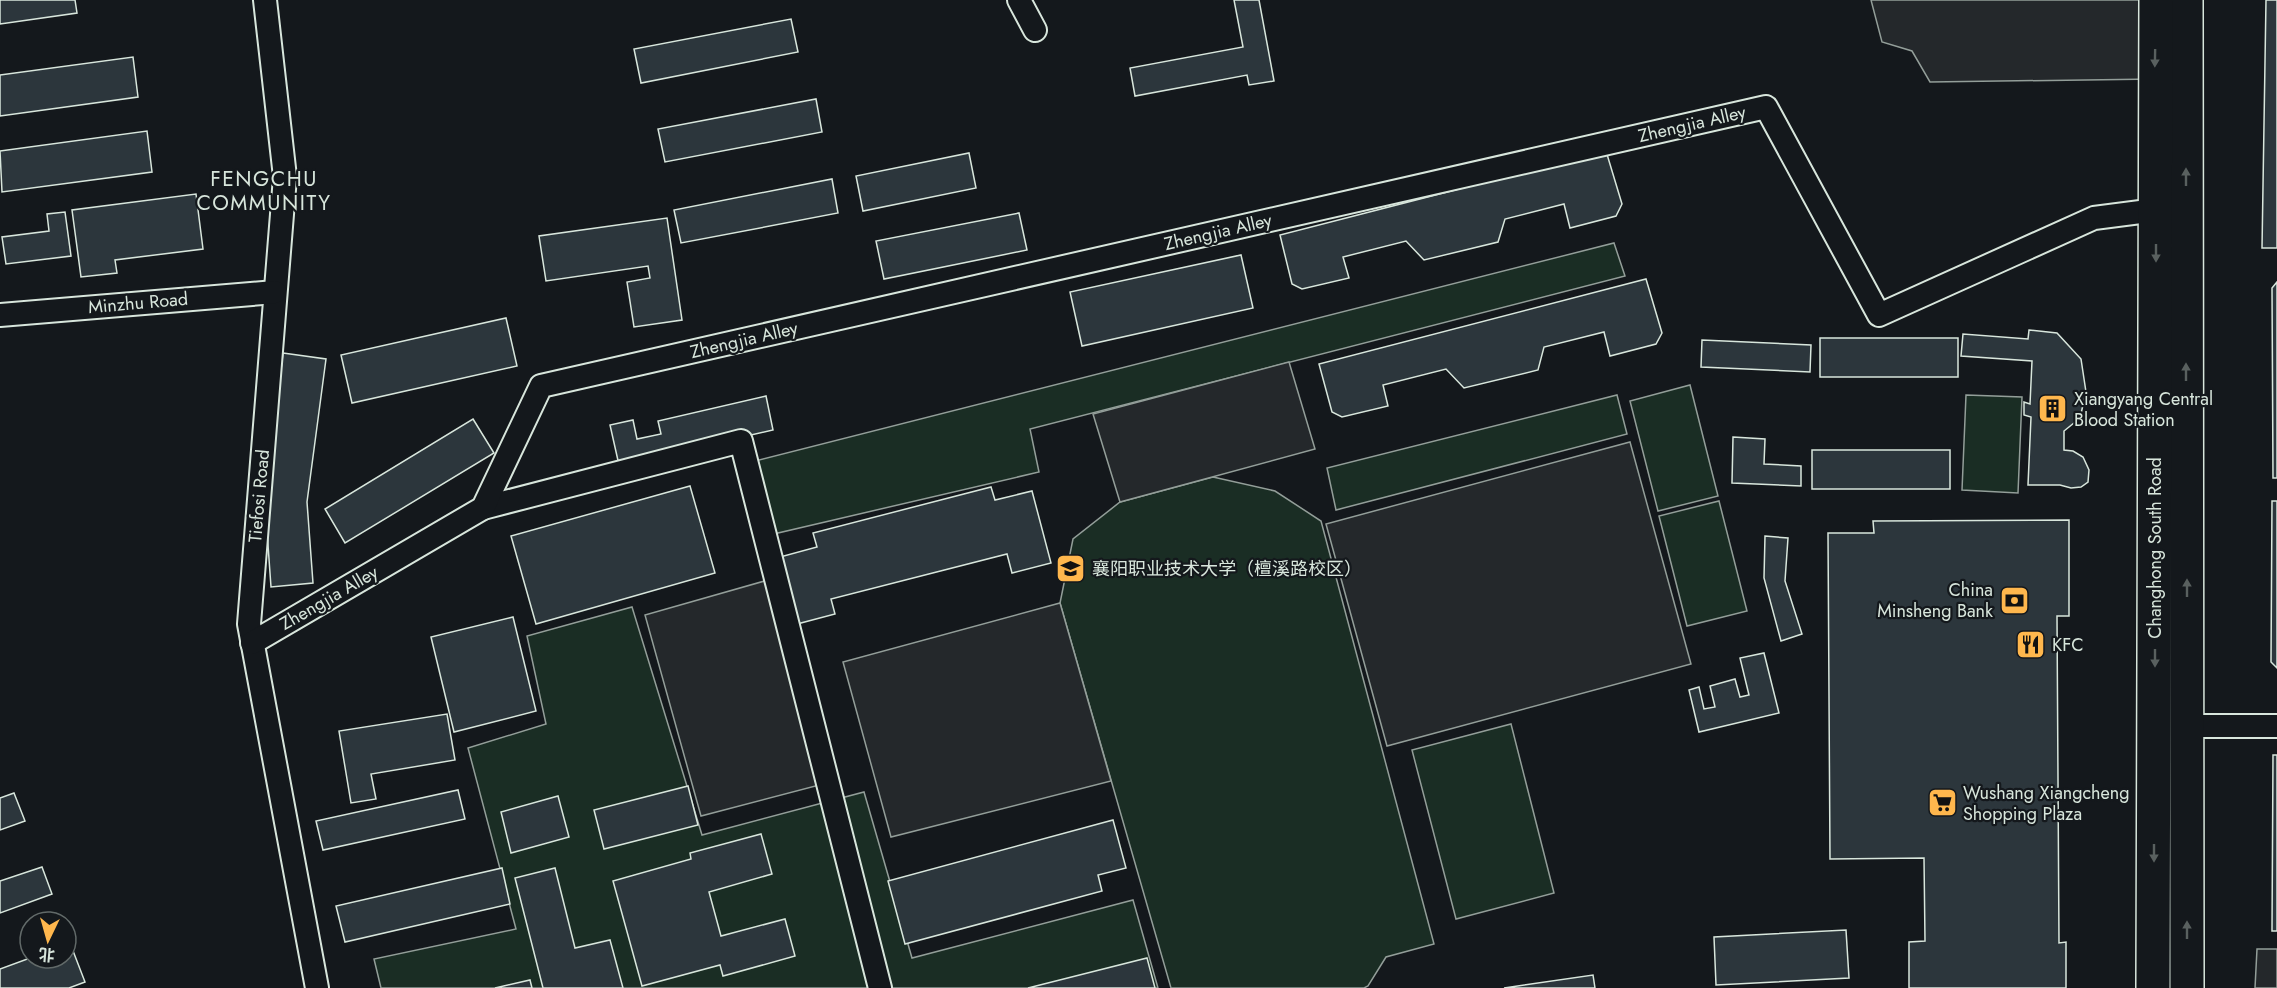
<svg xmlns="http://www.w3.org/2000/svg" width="2277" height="988" font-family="Jost,'Noto Sans SC',sans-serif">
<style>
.green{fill:#1a2d24;stroke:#939e99;stroke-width:1.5}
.parking{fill:#24282b;stroke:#939e99;stroke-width:1.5}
.building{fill:#2c363c;stroke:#d8e6dc;stroke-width:1.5}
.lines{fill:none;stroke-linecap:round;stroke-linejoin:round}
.minor-casing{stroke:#d8e6dc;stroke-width:26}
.highway-casing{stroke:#d8e6dc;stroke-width:36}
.minor{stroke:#14181c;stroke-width:22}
.highway{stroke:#14181c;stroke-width:33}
.oneway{fill:#59605f}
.labels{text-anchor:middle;stroke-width:4.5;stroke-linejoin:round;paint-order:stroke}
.street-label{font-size:18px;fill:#d8e6dc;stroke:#14181c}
.poi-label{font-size:18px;fill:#d8e6dc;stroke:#14181c;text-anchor:start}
.quarter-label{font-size:21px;letter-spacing:1.5px;fill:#d8e6dc;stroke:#14181c}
</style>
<rect width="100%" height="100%" fill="#14181c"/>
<g class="green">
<path d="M1614,243L1625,276L1030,429L1039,472L765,536L747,463Z"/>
<path d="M1690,385L1718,496L1658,511L1630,401Z"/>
<path d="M1617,395L1627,434L1336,510L1327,468Z"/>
<path d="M1966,395L2022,397L2018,493L1962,490Z"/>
<path d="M1213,477L1275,491L1321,521L1434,944L1386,957L1368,986L1364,988H1171L1060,603L1073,539L1120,502Z"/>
<path d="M1719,501L1747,611L1687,626L1659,516Z"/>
<path d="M632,607L702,835L864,792L912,958L1133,900L1158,988H381L374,959L516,929L468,748L546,724L527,636Z"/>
<path d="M1511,724L1554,893L1456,919L1412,750Z"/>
</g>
<g class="parking">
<path d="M1871,0H2156L2155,79L1930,82L1912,51L1882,42Z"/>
<path d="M1289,362L1315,449L1120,502L1093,414Z"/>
<path d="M1630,442L1691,664L1387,746L1326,524Z"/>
<path d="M775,578L827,783L701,816L645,615Z"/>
<path d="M1060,603L1111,781L891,837L843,662Z"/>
<path d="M2257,949H2277V988H2255Z"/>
</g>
<g class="building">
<path d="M0,0H75L77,13L0,24Z"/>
<path d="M1234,0H1259L1274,81L1249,85L1247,75L1135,96L1130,68L1243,47Z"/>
<path d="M2266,0H2277V248H2262Z"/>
<path d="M791,19L798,52L641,83L634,49Z"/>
<path d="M133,57L138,97L0,116V75Z"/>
<path d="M816,99L822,132L665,162L658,129Z"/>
<path d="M147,131L152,172L2,192L0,151Z"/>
<path d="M1606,151L1622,204L1616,216L1570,228L1564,204L1505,219L1498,242L1424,260L1406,241L1343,257L1349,278L1302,289L1292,284L1280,235Z"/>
<path d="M969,153L976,188L863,211L856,176Z"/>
<path d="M832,179L838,213L681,243L674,210Z"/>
<path d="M196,194L203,249L115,260L117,273L81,277L72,210Z"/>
<path d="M65,212L71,256L6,264L2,237L49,231L47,214Z"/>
<path d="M1019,213L1027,250L884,279L876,241Z"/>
<path d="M667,218L682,320L634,327L627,282L650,278L648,266L546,281L539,236Z"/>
<path d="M1241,255L1253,308L1082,346L1070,292Z"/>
<path d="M1646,279L1662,333L1656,344L1610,356L1604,332L1544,347L1538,370L1464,388L1446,369L1383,385L1388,406L1342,417L1332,412L1319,364Z"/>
<path d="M2277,282V478H2273L2272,288Z"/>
<path d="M506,318L517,366L352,403L341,355Z"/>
<path d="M2029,330L2057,333L2081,359L2086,392L2080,418L2064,431V450L2073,451L2083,457L2089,470L2088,482L2081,487L2071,488L2060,485H2028L2031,417L2024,415V402L2030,404L2032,361L1961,356L1963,334L2028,339Z"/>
<rect x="1820" y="338" width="138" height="39"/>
<path d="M1702,340L1811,345L1810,372L1701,367Z"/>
<path d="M283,353L326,359L307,502L313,583L271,587L265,503Z"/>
<path d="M766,396L773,430L619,465L610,425L633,420L637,439L661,434L658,421Z"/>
<path d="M473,419L494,453L345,543L325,509Z"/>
<path d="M1733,437L1765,439L1764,464L1801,466V486L1732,483Z"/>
<rect x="1812" y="450" width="138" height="39"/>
<path d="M690,486L715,573L536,624L511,536Z"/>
<path d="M991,487L995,500L1032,491L1051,563L1012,573L1007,554L831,599L835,614L797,624L780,557L817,547L813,533Z"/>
<path d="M2272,501H2277V668L2271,662Z"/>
<path d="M2069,520V616H2057L2059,943L2066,942V988H1909V942L1925,941L1924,858L1830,859L1828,533H1874L1873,521Z"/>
<path d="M1765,536L1788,538L1785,581L1802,634L1781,641L1764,578Z"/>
<path d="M513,617L536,711L454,732L431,637Z"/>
<path d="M1764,653L1779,713L1699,732L1689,690L1699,687L1704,709L1715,707L1710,686L1735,679L1740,697L1749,695L1740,658Z"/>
<path d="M447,714L455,760L371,774L376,799L351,803L339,731Z"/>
<path d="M2273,755H2277V931H2272Z"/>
<path d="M688,786L698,825L604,849L594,810Z"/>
<path d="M458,790L465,819L323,850L316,821Z"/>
<path d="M14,793L25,821L0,830V798Z"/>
<path d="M558,796L569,837L511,853L501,812Z"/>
<path d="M1113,820L1126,868L1098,875L1102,891L905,944L888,881Z"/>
<path d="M761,834L772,874L709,892L721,936L785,919L795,956L723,976L720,965L642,986L613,881L691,859L690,853Z"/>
<path d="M42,867L52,894L0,913V881Z"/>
<path d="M502,868L510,904L345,942L336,906Z"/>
<path d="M555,868L575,948L610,940L623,988H543L515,878Z"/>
<path d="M1846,930L1849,978L1716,985L1714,937Z"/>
<path d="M70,943L85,982L69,988H0V969L30,958H66V944Z"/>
<path d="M1147,958L1155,988H1028Z"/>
<path d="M1593,975L1595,988H1504Z"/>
<path d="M530,980L532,988H495Z"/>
</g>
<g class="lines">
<defs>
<g id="minor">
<path d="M265,0L285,177L249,624L317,988"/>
<path d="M1019,0L1035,30"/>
<path d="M0,315L275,292"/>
<path d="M483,508L741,441L880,988"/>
<path d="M252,643L483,508L541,386L1766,107L1879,315L2094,218L2156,210"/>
<path d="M2187,726H2277"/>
</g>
<g id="highway">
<path d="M2186,0L2187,988"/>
<path d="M2153,988L2156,0"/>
</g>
</defs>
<use href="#minor" class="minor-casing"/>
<use href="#highway" class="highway-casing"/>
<use href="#minor" class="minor"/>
<use href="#highway" class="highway"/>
</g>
<defs><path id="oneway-solid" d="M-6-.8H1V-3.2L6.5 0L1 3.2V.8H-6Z" transform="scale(1.5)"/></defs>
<g class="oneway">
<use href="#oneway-solid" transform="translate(2155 58) rotate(91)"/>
<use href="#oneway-solid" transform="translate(2186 177) rotate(-90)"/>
<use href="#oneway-solid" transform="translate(2156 253) rotate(90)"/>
<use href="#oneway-solid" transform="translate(2186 372) rotate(-90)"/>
<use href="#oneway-solid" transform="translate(2187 588) rotate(-90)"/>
<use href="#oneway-solid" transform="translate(2155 658) rotate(90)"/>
<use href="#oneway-solid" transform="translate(2154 853) rotate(90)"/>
<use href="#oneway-solid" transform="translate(2187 930) rotate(-90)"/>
</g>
<defs>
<symbol id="building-square" viewBox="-11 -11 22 22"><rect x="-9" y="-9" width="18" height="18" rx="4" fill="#ffb74d" stroke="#14181c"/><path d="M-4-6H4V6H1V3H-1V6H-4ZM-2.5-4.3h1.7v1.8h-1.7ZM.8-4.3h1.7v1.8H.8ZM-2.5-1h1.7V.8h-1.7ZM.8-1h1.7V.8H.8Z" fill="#111"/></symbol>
<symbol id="university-square" viewBox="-11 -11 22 22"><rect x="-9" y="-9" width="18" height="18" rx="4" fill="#ffb74d" stroke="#14181c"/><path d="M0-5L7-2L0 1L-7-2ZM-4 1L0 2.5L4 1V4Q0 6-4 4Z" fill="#111"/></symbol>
<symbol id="bank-square" viewBox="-11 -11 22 22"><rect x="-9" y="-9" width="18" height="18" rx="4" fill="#ffb74d" stroke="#14181c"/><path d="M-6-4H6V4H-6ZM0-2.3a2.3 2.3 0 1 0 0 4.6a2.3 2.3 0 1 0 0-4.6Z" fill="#111"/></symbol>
<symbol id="restaurant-square" viewBox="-11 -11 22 22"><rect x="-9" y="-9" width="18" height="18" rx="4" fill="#ffb74d" stroke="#14181c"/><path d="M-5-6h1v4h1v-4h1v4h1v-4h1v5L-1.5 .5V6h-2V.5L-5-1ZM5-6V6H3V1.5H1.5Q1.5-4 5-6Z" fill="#111"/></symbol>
<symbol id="supermarket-square" viewBox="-11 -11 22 22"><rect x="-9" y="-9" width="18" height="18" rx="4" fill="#ffb74d" stroke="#14181c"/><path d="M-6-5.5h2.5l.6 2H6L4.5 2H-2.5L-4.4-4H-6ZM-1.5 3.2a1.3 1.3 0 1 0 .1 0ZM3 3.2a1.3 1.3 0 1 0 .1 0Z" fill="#111"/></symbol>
</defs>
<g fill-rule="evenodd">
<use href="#building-square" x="2036" y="392" width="33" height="33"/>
<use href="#university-square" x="1054" y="552" width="33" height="33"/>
<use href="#bank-square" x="1998" y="584" width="33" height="33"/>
<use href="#restaurant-square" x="2014" y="628" width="33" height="33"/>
<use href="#supermarket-square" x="1926" y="786" width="33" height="33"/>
</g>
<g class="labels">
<g class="street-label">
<text transform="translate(1692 124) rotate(-13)" y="6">Zhengjia Alley</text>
<text transform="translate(1218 232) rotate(-13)" y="6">Zhengjia Alley</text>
<text transform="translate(138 303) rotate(-5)" y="6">Minzhu Road</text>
<text transform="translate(744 340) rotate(-13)" y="6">Zhengjia Alley</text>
<text transform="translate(259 496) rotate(-85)" y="6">Tiefosi Road</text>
<text transform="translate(2155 548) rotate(-90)" y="6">Changhong South Road</text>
<text transform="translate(329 598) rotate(-30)" y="6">Zhengjia Alley</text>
</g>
<g class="poi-label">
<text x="2074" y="405">Xiangyang Central<tspan x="2074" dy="21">Blood Station</tspan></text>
<text x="1092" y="575">襄阳职业技术大学（檀溪路校区）</text>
<text x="1993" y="596" text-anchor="end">China<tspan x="1993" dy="21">Minsheng Bank</tspan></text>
<text x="2052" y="651">KFC</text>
<text x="1963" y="799">Wushang Xiangcheng<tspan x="1963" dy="21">Shopping Plaza</tspan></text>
</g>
<g class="quarter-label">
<text x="264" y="186">FENGCHU<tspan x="264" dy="24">COMMUNITY</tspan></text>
</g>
</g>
<g transform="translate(48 940) rotate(185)"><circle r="28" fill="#14181c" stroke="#626a69" stroke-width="1.5"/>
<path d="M0-4.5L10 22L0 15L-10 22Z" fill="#ffb74d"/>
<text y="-9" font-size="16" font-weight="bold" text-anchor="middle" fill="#d8e6dc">北</text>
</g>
</svg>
